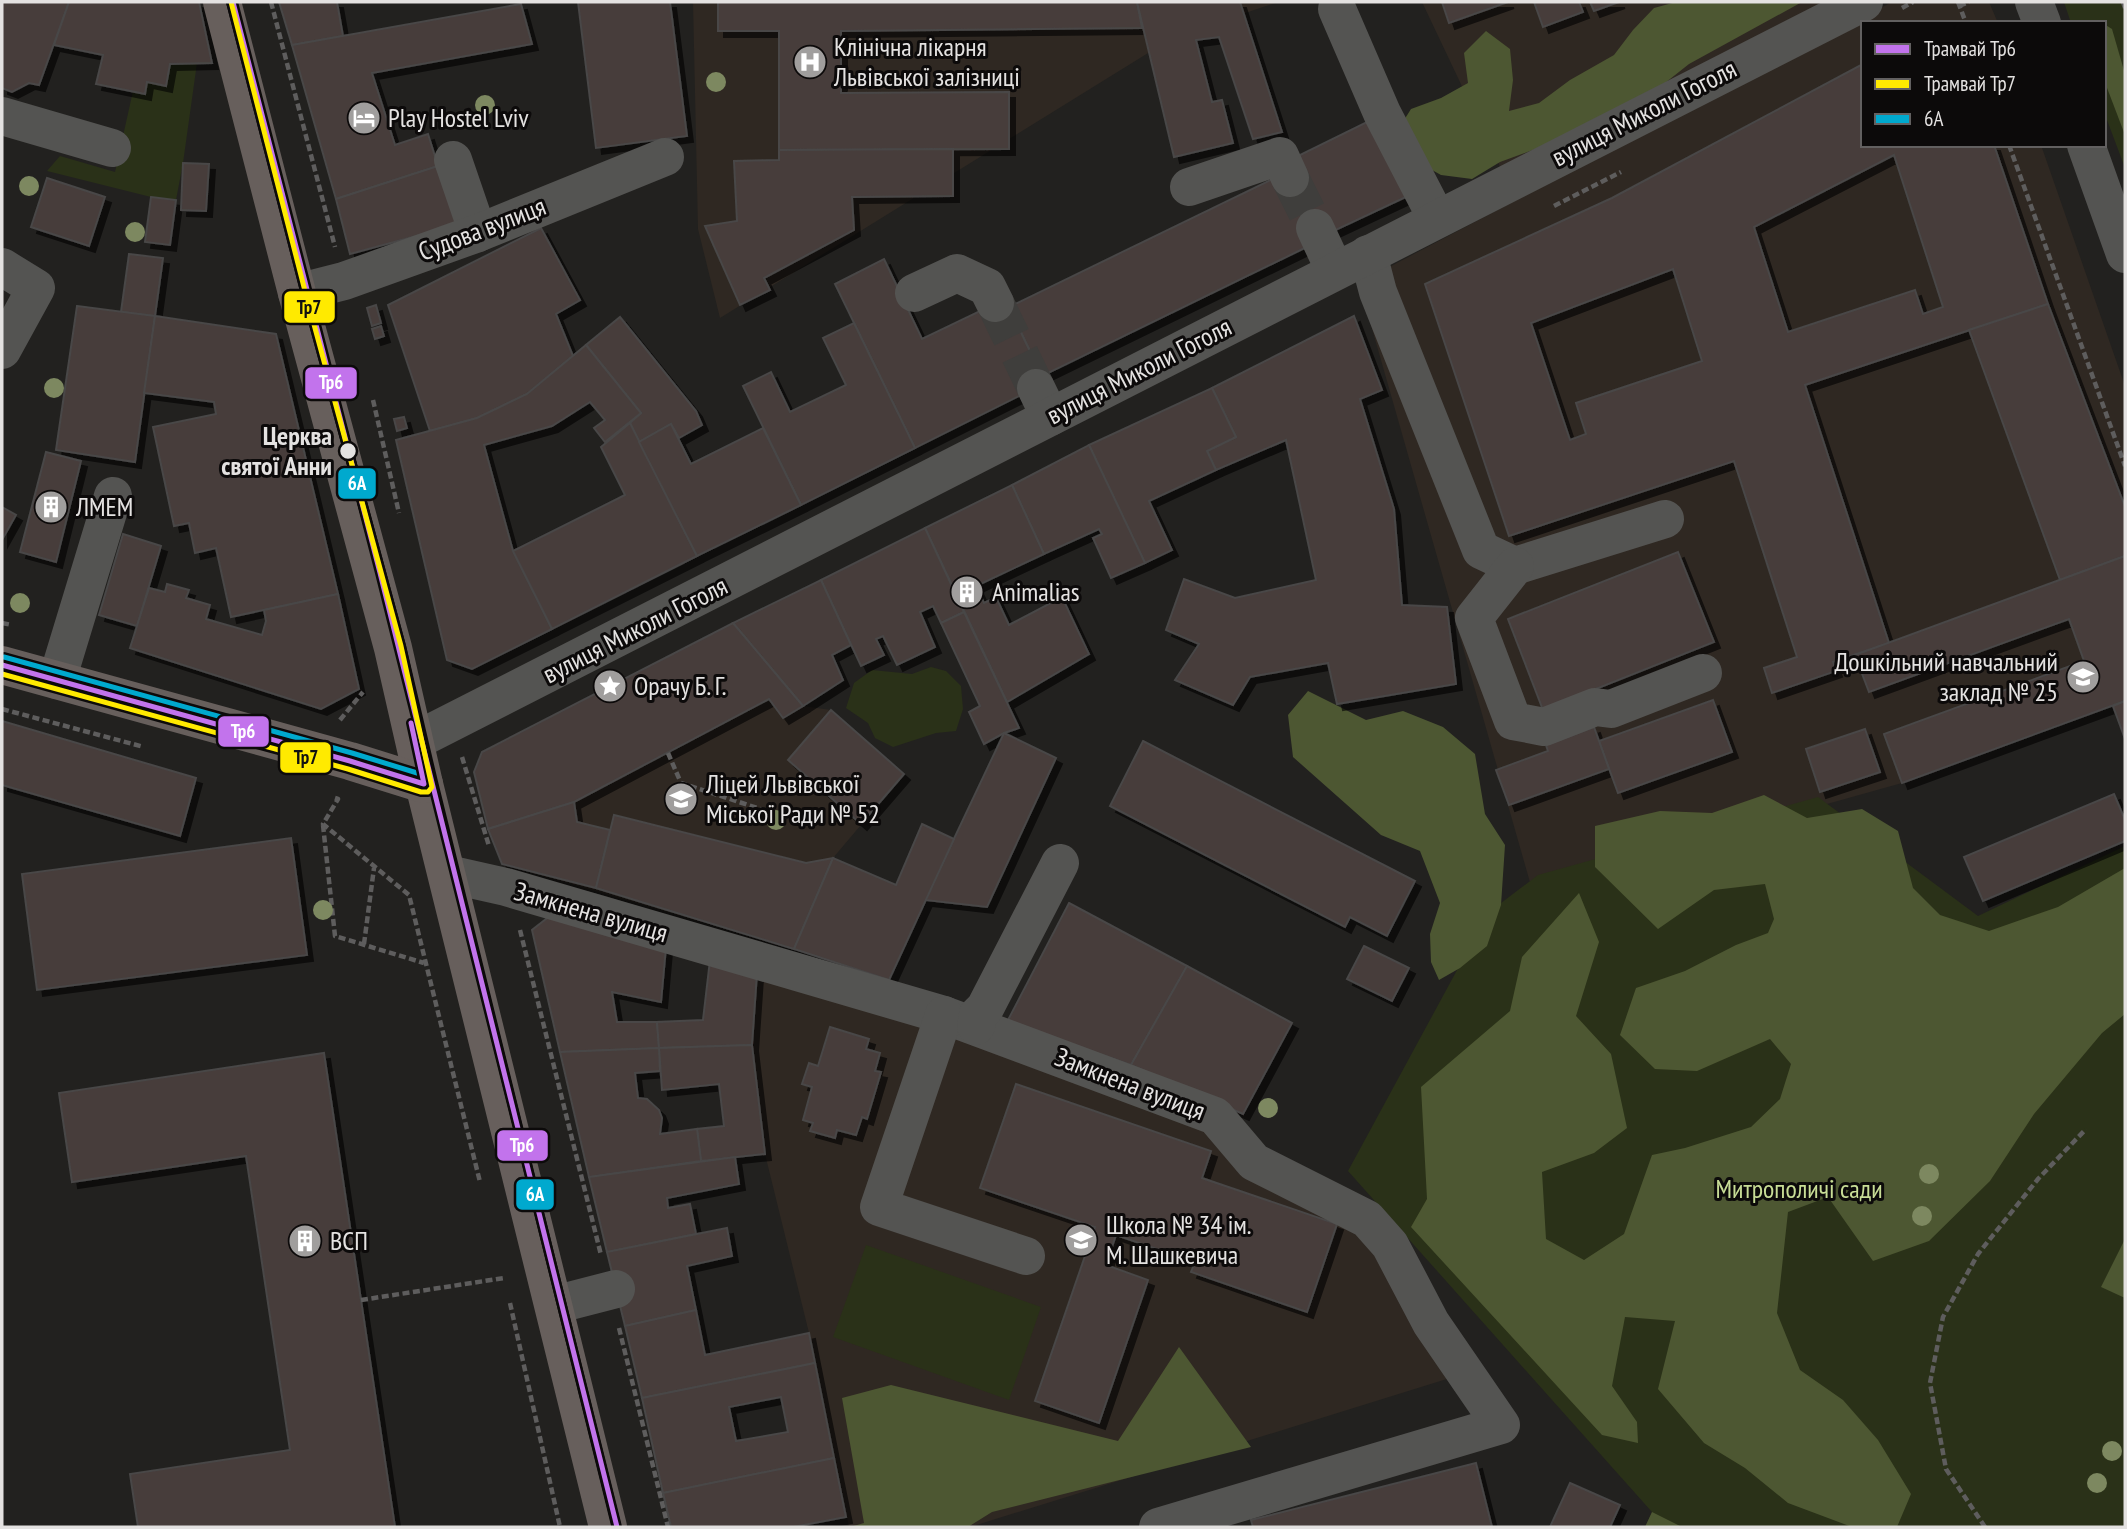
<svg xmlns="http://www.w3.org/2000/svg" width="2127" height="1529" font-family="'PT Sans Narrow',sans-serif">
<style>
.built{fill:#2f2822}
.green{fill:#2a3118}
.forest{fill:#4d5732}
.building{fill:#463d3b;stroke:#484747;stroke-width:2;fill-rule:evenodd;filter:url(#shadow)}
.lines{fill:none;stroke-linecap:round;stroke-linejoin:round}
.minor-tunnel{stroke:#3f3e3c;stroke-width:38;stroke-dasharray:38 19;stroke-linecap:butt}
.path{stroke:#5e5d5d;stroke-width:4.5;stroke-dasharray:7 3.5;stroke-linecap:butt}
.minor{stroke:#545452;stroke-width:38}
.major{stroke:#675f5c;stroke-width:38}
.bus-1-casing{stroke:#0c0a0a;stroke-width:10}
.bus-1{stroke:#00a9ce;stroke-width:5}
.tram-1-casing{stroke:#0c0a0a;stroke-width:10}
.tram-2-casing{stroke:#0c0a0a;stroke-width:10}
.tram-1{stroke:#c273ec;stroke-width:5}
.tram-2{stroke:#ffea00;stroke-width:5}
.tree{fill:#7d8860}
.stop-dot{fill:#e4e2e1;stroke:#0c0a0a;stroke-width:2.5}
.labels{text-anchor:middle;stroke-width:6;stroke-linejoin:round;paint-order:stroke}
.poi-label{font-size:26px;fill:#e4e2e1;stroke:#0c0a0a;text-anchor:start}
.street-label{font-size:26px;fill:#e4e2e1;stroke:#0c0a0a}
.stop-label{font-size:26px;font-weight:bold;fill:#e4e2e1;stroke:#0c0a0a;text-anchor:end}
.park-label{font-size:26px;fill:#c8dd96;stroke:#0c0a0a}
.line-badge{stroke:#0c0a0a;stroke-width:2.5}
.badge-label{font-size:19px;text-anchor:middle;font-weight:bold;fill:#fff}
.pale-badge-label{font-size:19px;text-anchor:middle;font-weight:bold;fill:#111}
</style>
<defs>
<filter id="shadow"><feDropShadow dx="6" dy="6" stdDeviation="0" flood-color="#0009"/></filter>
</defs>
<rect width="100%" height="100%" fill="#22211f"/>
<g class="built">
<path d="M693,2H1278L1174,37L720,318L698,229Z"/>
<path d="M1422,2H1843L1505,177Z"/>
<path d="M1892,2H1989L1998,23H1863V145H2041L2125,386V701L1902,783L1802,811L1577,1047L1359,283Z"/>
<path d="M733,623L803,706L831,710L904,774L833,858L794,949L502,864L492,841L474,772L482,752Z"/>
<path d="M758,966L1213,1119L1362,1223L1450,1378L970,1527H849L809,1333L765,1154L752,1045Z"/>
</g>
<g class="green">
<path d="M2064,2H2125V168L2104,112V23H2071Z"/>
<path d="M197,63L183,163L176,200L151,197L47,171L60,156L115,172L133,91L144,94L147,82L166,86L170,64Z"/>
<path d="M931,667L946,671L961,686L963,709L956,731L936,733L893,747L875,738L868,723L846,708L854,683L872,670L912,674Z"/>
<path d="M1818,797L1978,916L2125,846V1527H1645L1652,1512L1348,1171L1488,913L1538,875Z"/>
<path d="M866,1245L1041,1307L1009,1400L833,1337Z"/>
</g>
<g class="forest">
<path d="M1676,2H1802L1689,64L1665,83L1557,141L1500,162L1472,179L1441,175L1414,160L1394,136L1411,109L1441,98L1468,83L1464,53L1486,31L1510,49L1513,80L1509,111L1539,103L1570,80L1614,55L1633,30L1654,8Z"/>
<path d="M2104,24L2112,29L2125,74V135L2104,80Z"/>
<path d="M1308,691L1366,720L1403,711L1443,727L1475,754L1485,814L1505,845L1501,905L1487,946L1460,968L1439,980L1431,962L1430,934L1440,903L1420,851L1381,835L1293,757L1288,715Z"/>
<path d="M1764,795L1807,818L1862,809L1898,831L1913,888L1940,915L1989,931L2058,907L2125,868V1014L2102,1033L2034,1114L1990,1181L1929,1241L1873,1261L1828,1197L1788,1212L1777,1313L1800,1370L1843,1400L1878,1440L1911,1494L1897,1527H1852L1788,1503L1745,1468L1704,1443L1658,1389L1675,1321L1625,1317L1612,1386L1637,1422L1638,1443L1602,1435L1411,1227L1427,1199L1421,1087L1510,1011L1522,957L1579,893L1599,942L1576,1016L1611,1054L1627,1128L1594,1153L1542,1172L1546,1239L1584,1260L1624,1234L1652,1155L1685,1148L1751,1127L1780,1099L1791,1064L1770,1039L1697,1071L1655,1069L1620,1035L1636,988L1685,971L1736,945L1768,933L1774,919L1765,884L1714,890L1658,929L1595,867V826L1660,811L1712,813Z"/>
<path d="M2125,1239V1298L2101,1287Z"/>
<path d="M1179,1347L1251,1447L992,1512L968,1527H850L864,1523L842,1398L891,1385L1118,1441Z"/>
<path d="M1652,1512L1682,1527H1645Z"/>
</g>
<g class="building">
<path d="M2,2H69L39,85L29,83L12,92L2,88Z"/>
<path d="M69,2H199L212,63L170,64L166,86L147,82L145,94L96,84L103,55L54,45Z"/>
<path d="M279,2H337L343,36L292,45Z"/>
<path d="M578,2H670L687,136L596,148Z"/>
<path d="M718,2H1137L1142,28L841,31V93L1009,92V149L779,150V31H718Z"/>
<path d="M1137,2H1240L1282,132L1253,139L1219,37L1196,40L1212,102L1222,100L1233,143L1174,157Z"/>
<path d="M1442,2H1508L1449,23Z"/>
<path d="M1534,2H1579L1583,12L1543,27Z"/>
<path d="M1590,2H1619L1594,11Z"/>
<path d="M521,4L532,44L372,73L395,145L428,134L438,166L336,199L292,45Z"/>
<path d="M1863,64V145H1994L2048,304L1805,385L1889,643L1833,662L1836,671L1772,693L1764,668L1797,657L1734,461L1509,536L1425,284L1612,198ZM1894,155L1943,307L1923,314L1915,290L1788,332L1754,227ZM1673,269L1702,361L1576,403L1586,434L1570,440L1531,323Z"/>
<path d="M1371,120L1408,196L1325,235L1309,231L1285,181L1300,155Z"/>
<path d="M953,149V196L852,197L854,230L764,278L770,290L740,305L705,226L737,221L734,161L779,160V150Z"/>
<path d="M183,163L209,164L206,211L181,210Z"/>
<path d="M438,166L457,225L350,254L336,199Z"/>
<path d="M1281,175L1315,243L1042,376L1009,307Z"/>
<path d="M47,178L105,197L89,246L31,227Z"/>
<path d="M151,197L176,200L170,245L145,242Z"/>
<path d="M541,228L580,300L556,314L573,356L527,394L477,418L430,431L388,305Z"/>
<path d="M129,254L163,258L155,316L121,312Z"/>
<path d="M884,259L922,339L1005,299L1045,383L915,448L835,284Z"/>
<path d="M2048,304L2125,507V556L2060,580L1969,330Z"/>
<path d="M376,305L381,323L372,326L367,308Z"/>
<path d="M77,306L155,316L135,462L56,450Z"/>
<path d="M155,316L276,334L338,594L231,617L216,548L195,553L189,523L174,526L153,427L216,414L214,402L144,393Z"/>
<path d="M1354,316L1382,390L1360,399L1394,509L1402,605L1447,607L1456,684L1337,704L1328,663L1250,677L1233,705L1175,680L1199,644L1166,630L1184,579L1235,598L1316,580L1286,440L1216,470L1207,451L1236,437L1212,388Z"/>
<path d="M620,317L696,411L702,425L679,438L671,424L639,442L630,423L641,413L586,345Z"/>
<path d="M854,323L915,448L801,505L743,386L771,372L790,412L846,385L823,338Z"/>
<path d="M381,326L384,336L375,339L372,329Z"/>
<path d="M586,345L641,413L605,442L594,428L605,420L590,402L552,426L484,445L513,551L552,629L472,669L447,660L396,440L477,418L527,394Z"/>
<path d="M1212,388L1236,437L1207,451L1216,470L1149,501L1172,550L1145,563L1089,445Z"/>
<path d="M404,417L407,428L397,431L394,419Z"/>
<path d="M630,423L697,556L552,629L513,551L625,495L601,447Z"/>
<path d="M671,424L691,464L763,428L801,505L697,556L639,442Z"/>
<path d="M1089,445L1145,563L1111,578L1093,538L1102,534L1099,529L1044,554L1012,485Z"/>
<path d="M46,452L81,461L56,562L20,552Z"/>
<path d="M1012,485L1044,554L976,586L984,603L996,597L1009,625L1062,597L1089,654L1007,702L925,528Z"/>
<path d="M2,507L16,515L2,540Z"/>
<path d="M925,528L964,612L941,623L933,606L920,612L935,647L897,665L883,636L876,639L884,655L861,666L821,580Z"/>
<path d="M123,534L161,546L137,626L99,615Z"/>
<path d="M1678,552L1714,642L1543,710L1508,619Z"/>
<path d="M2125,556V701L1902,783L1884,734L2084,661L2069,619L1869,692L1855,655Z"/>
<path d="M821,580L851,645L832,655L843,680L803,706L733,623Z"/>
<path d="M167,584L189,590L186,598L210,605L206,619L262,635L266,621L264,610L338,594L359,689L321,709L130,648L149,588L165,592Z"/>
<path d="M964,612L1019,728L1004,733L984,744L969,712L980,706L941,623Z"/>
<path d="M733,623L803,706L783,718L769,699L574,802L488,829L474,772L482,752Z"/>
<path d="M1713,700L1732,752L1618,793L1599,741Z"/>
<path d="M2125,701V739L2113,706Z"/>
<path d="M831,710L904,774L861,824L788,760Z"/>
<path d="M2,721L196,778L180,836L2,785Z"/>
<path d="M1594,727L1609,769L1509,805L1496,770L1548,751L1546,745Z"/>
<path d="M1865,729L1880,772L1820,792L1806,749Z"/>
<path d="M1004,733L1056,758L987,907L925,900Z"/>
<path d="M1143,741L1415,881L1387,936L1350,917L1345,927L1110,806Z"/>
<path d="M2114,794L2125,820V841L1983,901L1964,857Z"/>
<path d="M574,802L577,822L610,830L596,888L502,864L488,829Z"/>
<path d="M614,815L806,863L833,858L794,949L596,888Z"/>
<path d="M922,824L954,839L889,980L794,949L833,858L896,885Z"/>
<path d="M291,838L307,955L37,990L22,874Z"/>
<path d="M1069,903L1187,966L1131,1065L1007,1022Z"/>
<path d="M551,915L666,947L661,1002L612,992L617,1022H657L659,1048L560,1052L532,930Z"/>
<path d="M1364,946L1409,968L1392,1001L1347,979Z"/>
<path d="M710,960L757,973L752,1045L659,1048L657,1022L703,1020Z"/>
<path d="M1187,966L1292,1023L1243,1114L1131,1065Z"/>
<path d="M830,1027L869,1039L866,1049L880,1053L875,1071L881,1072L867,1119L862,1117L856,1135L837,1130L835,1138L810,1131L813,1123L803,1120L812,1087L802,1084L809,1063L818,1066Z"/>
<path d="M752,1045L765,1154L701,1161L697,1129L724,1126L719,1084L662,1090L659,1048Z"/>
<path d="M659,1048L660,1071L635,1073L638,1098L647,1099L659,1110L662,1118L660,1134L697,1129L701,1161L589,1177L560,1052Z"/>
<path d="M324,1053L395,1527H138L130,1474L290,1450L246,1156L72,1182L59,1093Z"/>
<path d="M1016,1084L1211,1151L1202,1178L1337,1224L1307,1312L1191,1272L1195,1262L1116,1235L1106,1265L1148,1280L1099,1423L1035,1401L1095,1227L980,1188Z"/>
<path d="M735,1157L739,1184L667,1198L668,1208L690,1204L696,1234L607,1252L589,1177Z"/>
<path d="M727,1228L732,1256L687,1266L696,1310L625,1326L607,1252Z"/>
<path d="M696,1310L705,1355L809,1333L815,1363L642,1398L625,1326Z"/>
<path d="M815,1363L834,1458L663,1493L642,1398ZM781,1397L788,1432L736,1441L729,1407Z"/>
<path d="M834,1458L846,1517L793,1527H671L663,1493Z"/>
<path d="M1476,1463L1492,1527H1253L1251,1520Z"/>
<path d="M1570,1483L1620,1505L1610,1527H1550Z"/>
</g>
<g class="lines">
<g class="minor-tunnel">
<path d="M1290,178L1315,228"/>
<path d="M995,303L1036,388"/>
</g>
<g class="path">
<path d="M271,2L335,247"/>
<path d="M1958,2L1966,23"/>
<path d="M2123,2L2125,8"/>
<path d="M1959,6L1969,2"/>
<path d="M1902,8L1913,2"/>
<path d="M2009,145L2125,466"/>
<path d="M1554,206L1621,172"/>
<path d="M373,400L399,513"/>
<path d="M2,623L12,625"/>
<path d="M2,709L144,747"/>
<path d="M340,720L363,692"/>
<path d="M668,753L681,783L803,823"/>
<path d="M462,757L489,846"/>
<path d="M335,798L338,799L323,824L409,895L480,1182"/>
<path d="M323,825L335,936L424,963"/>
<path d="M520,930L601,1255"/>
<path d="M364,944L374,868"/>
<path d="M361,1300L504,1278"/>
<path d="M510,1303L560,1527"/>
<path d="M619,1328L668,1527"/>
<path d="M1985,1527L1946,1469L1930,1383L1943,1317L1978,1254L2038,1179L2086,1129"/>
</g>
<g class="minor">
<path d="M2034,2L2042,23"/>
<path d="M1337,9L1382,113L1437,219"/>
<path d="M2,116L112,148"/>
<path d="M2086,145L2125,254"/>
<path d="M453,160L478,233"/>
<path d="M1189,187L1280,156L1290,178"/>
<path d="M1315,228L1335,271"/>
<path d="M1368,254L1378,292L1481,550L1515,566L1665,519"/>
<path d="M2,267L36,288L2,350"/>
<path d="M297,293L344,281L478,233L665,157"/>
<path d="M914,293L957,273L987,287L995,303"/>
<path d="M1036,388L1050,417"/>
<path d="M1515,566L1474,618L1513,721L1544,727L1595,707L1611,709L1703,673"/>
<path d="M57,680L113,496"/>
<path d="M415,741L1864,2"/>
<path d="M448,874L506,887L944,1015L1215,1116L1254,1162L1367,1219L1390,1245L1431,1323L1501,1425L1158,1527"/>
<path d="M944,1015L879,1207L1026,1256"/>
<path d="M976,1026L978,1015L985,1008L1060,863"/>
<path d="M554,1305L616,1289"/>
</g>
<g class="major">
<path d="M222,2L297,293L393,648L424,784L608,1527"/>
<path d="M2,665L350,761L424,784"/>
</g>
<defs>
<g id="bus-1">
<path d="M231,2L305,291L401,646L433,782L616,1525"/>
<path d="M4,657L352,753L427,776"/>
</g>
</defs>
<use href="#bus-1" class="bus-1-casing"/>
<use href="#bus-1" class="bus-1"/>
<defs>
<g id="tram-1">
<path d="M233,2L380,573L617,1527"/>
<path d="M2,665L350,761L424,784L411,723"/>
</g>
<path id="tram-2" d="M2,674L348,769L421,792H428L432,787L401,646L305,291L231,2"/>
</defs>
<use href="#tram-1" class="tram-1-casing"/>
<use href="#tram-2" class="tram-2-casing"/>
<use href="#tram-1" class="tram-1"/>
<use href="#tram-2" class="tram-2"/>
</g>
<g class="tree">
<circle cx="716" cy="82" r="10"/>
<circle cx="485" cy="105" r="10"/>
<circle cx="29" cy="186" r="10"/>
<circle cx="135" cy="232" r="10"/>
<circle cx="54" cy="388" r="10"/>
<circle cx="20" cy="603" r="10"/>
<circle cx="776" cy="820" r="10"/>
<circle cx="323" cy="910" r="10"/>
<circle cx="1268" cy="1108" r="10"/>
<circle cx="1929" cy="1174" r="10"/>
<circle cx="1922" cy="1216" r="10"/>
<circle cx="2112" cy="1451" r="10"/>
<circle cx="2097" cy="1483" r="10"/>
</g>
<defs>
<symbol id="hospital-disc" viewBox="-11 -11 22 22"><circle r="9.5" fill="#a09e9d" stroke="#0c0a0a"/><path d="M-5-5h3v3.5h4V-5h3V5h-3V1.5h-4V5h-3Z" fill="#fff"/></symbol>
<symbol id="hotel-disc" viewBox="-11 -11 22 22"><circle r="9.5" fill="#a09e9d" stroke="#0c0a0a"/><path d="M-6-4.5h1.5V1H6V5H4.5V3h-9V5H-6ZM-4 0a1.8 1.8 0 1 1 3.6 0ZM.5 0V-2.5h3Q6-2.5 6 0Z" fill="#fff"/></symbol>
<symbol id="building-disc" viewBox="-11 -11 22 22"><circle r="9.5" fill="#a09e9d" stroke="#0c0a0a"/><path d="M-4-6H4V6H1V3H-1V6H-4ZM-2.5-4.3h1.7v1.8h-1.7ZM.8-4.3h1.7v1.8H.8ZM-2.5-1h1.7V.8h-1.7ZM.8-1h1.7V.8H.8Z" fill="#fff"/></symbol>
<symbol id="school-disc" viewBox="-11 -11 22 22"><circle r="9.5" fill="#a09e9d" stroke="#0c0a0a"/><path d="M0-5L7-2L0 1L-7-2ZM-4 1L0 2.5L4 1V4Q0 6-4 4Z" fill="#fff"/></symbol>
<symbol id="sight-disc" viewBox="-11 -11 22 22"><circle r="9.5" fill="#a09e9d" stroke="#0c0a0a"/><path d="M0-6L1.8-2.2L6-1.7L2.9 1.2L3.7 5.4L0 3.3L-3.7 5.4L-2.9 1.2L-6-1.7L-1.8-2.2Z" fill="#fff"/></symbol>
</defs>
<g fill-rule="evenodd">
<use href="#hospital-disc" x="791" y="43" width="38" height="38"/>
<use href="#hotel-disc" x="345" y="99" width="38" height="38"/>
<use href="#building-disc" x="32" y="488" width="38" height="38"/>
<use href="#building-disc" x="948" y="573" width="38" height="38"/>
<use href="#school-disc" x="2064" y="658" width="38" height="38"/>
<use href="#sight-disc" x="591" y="667" width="38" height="38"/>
<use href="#school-disc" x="662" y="780" width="38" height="38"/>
<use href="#school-disc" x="1062" y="1221" width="38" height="38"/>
<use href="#building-disc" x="286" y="1222" width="38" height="38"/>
</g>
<circle class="stop-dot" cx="348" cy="451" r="9"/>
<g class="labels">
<g class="poi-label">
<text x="834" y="56">Клінічна лікарня<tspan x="834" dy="30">Львівської залізниці</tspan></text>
<text x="388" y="127">Play Hostel Lviv</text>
<text x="76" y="516">ЛМЕМ</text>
<text x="992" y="601">Animalias</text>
<text x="2058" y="671" text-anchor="end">Дошкільний навчальний<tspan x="2058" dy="30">заклад № 25</tspan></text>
<text x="634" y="695">Орачу Б. Г.</text>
<text x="706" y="793">Ліцей Львівської<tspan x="706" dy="30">Міської Ради № 52</tspan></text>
<text x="1106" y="1234">Школа № 34 ім.<tspan x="1106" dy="30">М. Шашкевича</tspan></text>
<text x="330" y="1250">ВСП</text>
</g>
<g class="street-label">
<text transform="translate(1644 113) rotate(-27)" y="9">вулиця Миколи Гоголя</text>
<text transform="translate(482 229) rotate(-21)" y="9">Судова вулиця</text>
<text transform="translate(1139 371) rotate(-27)" y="9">вулиця Миколи Гоголя</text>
<text transform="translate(635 630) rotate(-27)" y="9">вулиця Миколи Гоголя</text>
<text transform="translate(591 912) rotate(16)" y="9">Замкнена вулиця</text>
<text transform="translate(1130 1084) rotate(21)" y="9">Замкнена вулиця</text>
</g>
<g class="stop-label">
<text x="332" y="445">Церква<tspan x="332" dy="30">святої Анни</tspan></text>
</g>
<g class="park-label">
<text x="1799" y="1198">Митрополичі сади</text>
</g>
</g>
<g class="line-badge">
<rect x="283" y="290" width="53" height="34" rx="7" fill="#ffea00"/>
<rect x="304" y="366" width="54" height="34" rx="7" fill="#c273ec"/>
<rect x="337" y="467" width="40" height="33" rx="7" fill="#00a9ce"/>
<rect x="217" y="715" width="53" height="33" rx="7" fill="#c273ec"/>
<rect x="279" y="741" width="53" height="33" rx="7" fill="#ffea00"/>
<rect x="496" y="1129" width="53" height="33" rx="7" fill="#c273ec"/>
<rect x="515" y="1178" width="40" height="33" rx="7" fill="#00a9ce"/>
</g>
<g class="badge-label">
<text x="331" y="389">Тр6</text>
<text x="357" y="490">6А</text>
<text x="243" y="738">Тр6</text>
<text x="522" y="1152">Тр6</text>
<text x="535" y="1201">6А</text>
</g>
<g class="pale-badge-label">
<text x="309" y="314">Тр7</text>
<text x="306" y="764">Тр7</text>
</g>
<rect width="2127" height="1529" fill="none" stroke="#e4e2e1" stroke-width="7"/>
<rect x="1861" y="21" width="245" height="126" fill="#0c0a0a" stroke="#626060" stroke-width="2"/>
<rect x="1875" y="44" width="35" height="10" fill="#c273ec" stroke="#626060" stroke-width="2"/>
<text x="1924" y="56" font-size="21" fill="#e4e2e1">Трамвай Тр6</text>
<rect x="1875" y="79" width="35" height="10" fill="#ffea00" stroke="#626060" stroke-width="2"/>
<text x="1924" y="91" font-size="21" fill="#e4e2e1">Трамвай Тр7</text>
<rect x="1875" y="114" width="35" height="10" fill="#00a9ce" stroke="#626060" stroke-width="2"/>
<text x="1924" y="126" font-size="21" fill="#e4e2e1">6А</text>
</svg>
